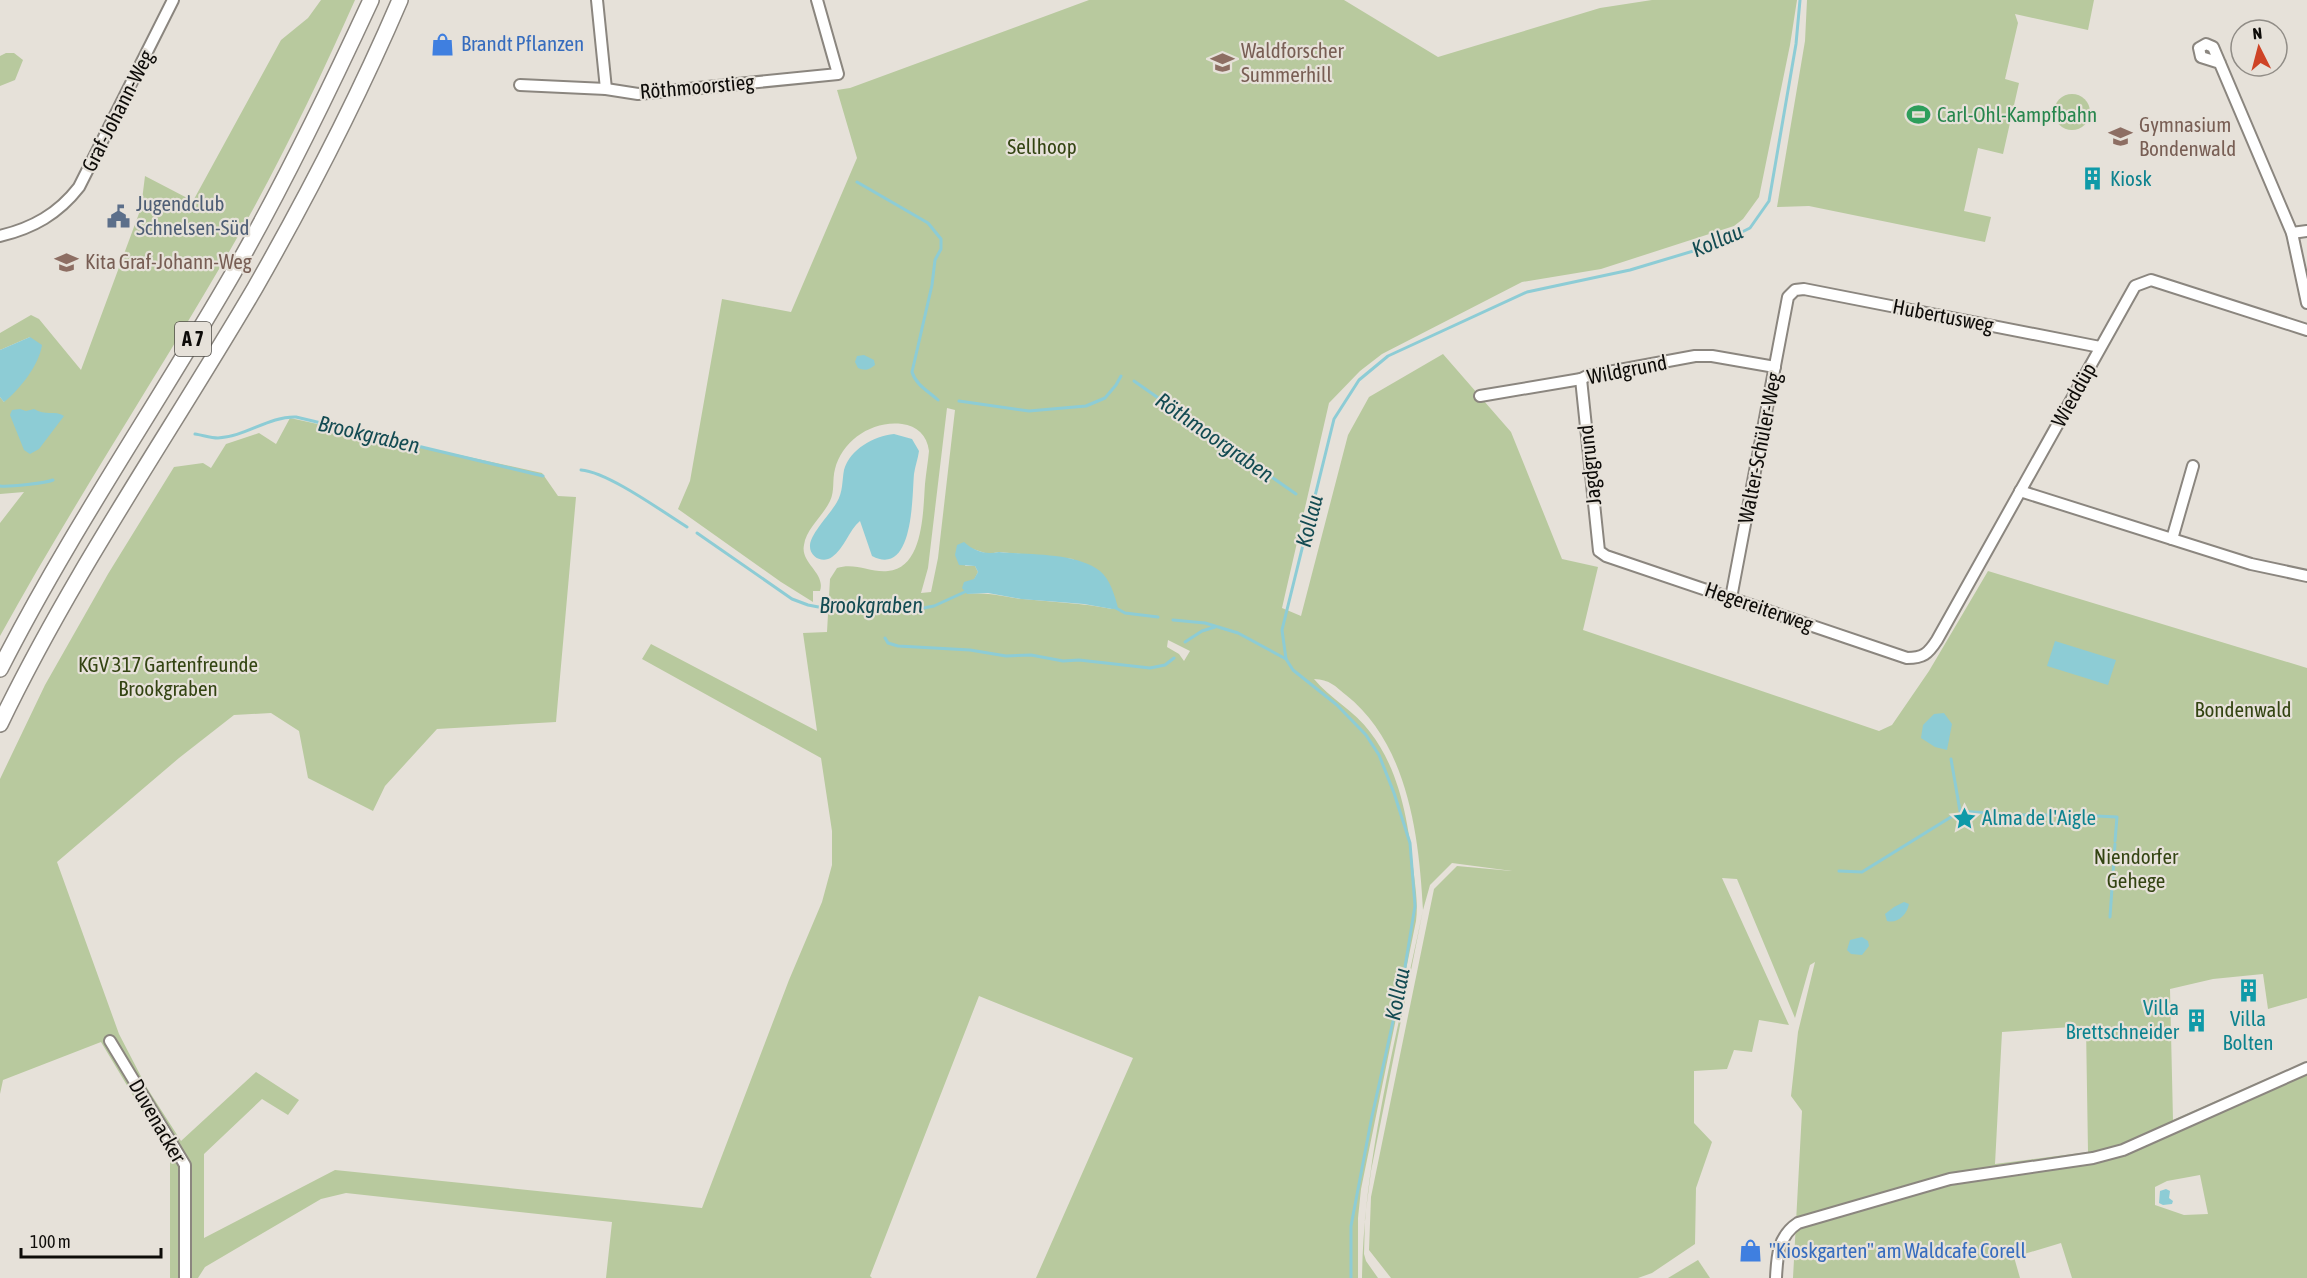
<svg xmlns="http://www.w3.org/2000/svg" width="2307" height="1278" font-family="'Asap Condensed',sans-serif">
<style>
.green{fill:#b8c99e;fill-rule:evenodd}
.water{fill:#8dccd5}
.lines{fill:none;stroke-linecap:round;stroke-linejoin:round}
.stream{stroke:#8dccd5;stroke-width:3}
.minor-casing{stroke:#8b867f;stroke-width:14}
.highway-casing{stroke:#8b867f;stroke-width:18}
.minor{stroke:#fff;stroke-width:10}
.highway{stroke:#fff;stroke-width:15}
.labels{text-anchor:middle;stroke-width:4.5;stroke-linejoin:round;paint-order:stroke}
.shield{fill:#e6e1d9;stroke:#4f4c47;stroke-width:1.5}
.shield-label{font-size:20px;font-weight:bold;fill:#0e0c09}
.shop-label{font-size:21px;fill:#366cbe;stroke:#e6e1d9;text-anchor:start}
.education-label{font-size:21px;fill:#785e54;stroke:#e6e1d9;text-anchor:start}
.street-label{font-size:21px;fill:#0e0c09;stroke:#e6e1d9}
.leisure-label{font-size:21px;fill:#27864d;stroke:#e6e1d9;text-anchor:start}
.park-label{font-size:21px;fill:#334412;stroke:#e6e1d9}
.culture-label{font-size:21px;fill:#0d838f;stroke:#e6e1d9;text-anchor:start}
.service-label{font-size:21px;fill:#4e5e75;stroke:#e6e1d9;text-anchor:start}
.water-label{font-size:22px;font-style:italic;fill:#134b52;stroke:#e6e1d9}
</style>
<rect width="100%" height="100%" fill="#e6e1d9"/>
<g class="green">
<path d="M321,0H355C315,90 272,179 222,264C149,389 70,509 0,636V523L24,492L0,494V397L4,402L30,337L0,350V333L31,315L39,319L81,370L141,208L145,176L193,201L281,40L308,18Z"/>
<path d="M1089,0H1344L1438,57L1600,8L1652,0H1797L1790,45L1759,197L1743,219L1734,226L1601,269L1522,282L1382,354L1360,371L1329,403L1282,608L1301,616L1348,435L1369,397L1443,354L1511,432L1562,559L1598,567L1583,630L1879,731L1892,725L1929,671L1988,571L2307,668V998L2268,1009L2263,974L2213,979L2170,989L2173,1120L2307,1061V1278H2072L2061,1243L2014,1257L2020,1278H1793L1802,1111L1791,1096L1798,1032L1815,962L1810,965L1795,1018L1737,879L1722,878L1789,1025L1759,1020L1752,1052L1734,1050L1727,1069L1694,1071V1123L1712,1142L1696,1188L1695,1244L1652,1273L1638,1278H1391L1369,1250L1371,1197L1434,889L1457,866L1512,871L1452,863L1430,885L1423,910L1371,1171L1365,1218L1364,1254L1366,1261L1378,1278H1362C1364,1155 1398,1031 1423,910C1419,836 1408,744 1346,695C1334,685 1330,680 1314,679C1329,698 1355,711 1370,732C1401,772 1409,826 1414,875C1416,891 1418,906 1416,921L1361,1189L1358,1218V1278H1036L1133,1058L979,996L870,1276L872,1278H606L612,1222L346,1193L321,1199L205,1267L198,1278H170V1157L101,1042L3,1080L0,1094V779L45,685L108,574L174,467L203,463L211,468L226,444L259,433L276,444L290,418L542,473L558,496L576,497L556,722L437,729L385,786L373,811L308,778L299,731L271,713L234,715L179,758L57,862L119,1034L147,1088L181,1141L256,1072L299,1100L288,1115L262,1099L204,1154V1238L335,1170L702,1208L789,980L822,902L832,865V831L821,758L642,659L651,644L817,731L803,633L827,632L830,579L837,568C855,562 871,573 888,571C924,568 923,510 925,484C926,473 928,462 929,451C927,435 917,426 902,424C872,420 842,441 835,469C832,480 835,491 830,501C823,516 806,529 804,545C800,563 826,573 820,591H813V602L781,582L678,509L690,481L722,299L791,312L857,158L837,90L850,88ZM947,408L955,410L938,558L931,592L921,593L928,568ZM970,548L988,554L999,552L1073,559L1112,609C1082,603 1053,602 1023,599C1002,597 991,592 967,594L978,572L975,566H965ZM1168,640L1190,651L1184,661L1179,654L1167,647ZM2086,1026L2088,1152L1995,1164L2002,1032ZM2200,1175L2208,1214L2184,1215L2155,1205V1187L2167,1181Z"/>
<path d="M1807,0H2094L2088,30L2015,14L2018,23L2005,79L2019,83L2003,154L1978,148L1964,211L1991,217L1985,242L1809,206L1777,207L1805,41Z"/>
<path d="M6,53H14L23,60L15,80L0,86V56Z"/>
<circle cx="2072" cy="112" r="18"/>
<path d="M1698,1260L1710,1278H1668Z"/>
</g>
<g class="water">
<path d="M30,337L42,345C39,365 20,389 4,402L0,397V350Z"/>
<path d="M864,355L874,360L875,365C869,370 865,371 858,368L855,362L857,356Z"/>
<path d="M20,409L26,411L34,409C45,416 55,410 64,416L39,449L30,454L24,450L10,415L12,410Z"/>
<path d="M894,434L912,439L919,451C918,459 915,466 914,474C912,495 914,578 872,556L860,521C849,530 844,549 832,557C823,564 809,557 810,545C811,533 831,513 837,502C843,492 842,481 844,470C850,449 874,436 894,434Z"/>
<path d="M964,542C974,551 985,555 999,552C1028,555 1076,552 1100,571C1110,579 1115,596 1118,608L1112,609L1084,604L1021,599L988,593L967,594L962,588L964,582L974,579L978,572L975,566L959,565L955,555L957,545Z"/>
<path d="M2055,641L2116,660L2108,685L2047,666Z"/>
<path d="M1944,713L1952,724L1947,750L1935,747L1921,738L1923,725L1934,714Z"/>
<path d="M1904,902L1909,904C1907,914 1898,924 1887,921L1885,914L1894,907Z"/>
<path d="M1862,937L1868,941L1869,946L1862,955L1851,954L1847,950L1850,940Z"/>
<path d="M2166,1189L2170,1191L2169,1198L2173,1201L2172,1204L2163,1205L2159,1203L2160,1191Z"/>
</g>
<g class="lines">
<g class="stream">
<path d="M857,182L928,223L941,239V249L935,260L932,285L912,372C916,385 928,391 938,400"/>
<path d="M1134,381L1296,494"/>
<path d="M959,401L1029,411L1086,406L1105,398L1116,385L1121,376"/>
<path d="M195,434C202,435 211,438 218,438C245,437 269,416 296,417L543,476"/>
<path d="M581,470C608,472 663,512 687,527"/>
<path d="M0,486C10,487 46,483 53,480"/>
<path d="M697,533L792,599L808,605L829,609L908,611L934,606L969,590"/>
<path d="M1114,607L1125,613L1158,617"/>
<path d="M1173,620L1205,623L1238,633L1286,659"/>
<path d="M885,638L888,643L898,646L970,650L1006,656L1031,655L1063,661L1079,660L1150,668L1165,665L1174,658"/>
<path d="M1185,642L1202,631L1215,627"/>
<path d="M1951,759L1960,811L2000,814"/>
<path d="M2005,815H2073"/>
<path d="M2076,815L2117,817L2115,841"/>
<path d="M1839,871L1862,872L1951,817"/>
<path d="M2110,917L2115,844"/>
<path d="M1351,1278V1226L1371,1121L1405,967L1415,906L1410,843L1394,793L1379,755L1366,735L1337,705L1293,670L1286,659L1282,630L1334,419L1359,380L1388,356L1527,292L1630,270L1720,243L1750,228L1769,201L1796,44L1800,0"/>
</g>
<defs>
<g id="minor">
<path d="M597,0L606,89"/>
<path d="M2220,63L2201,57L2199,48L2206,44L2213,47L2292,233L2307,303"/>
<path d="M520,85L606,89L638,94L838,74L817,0"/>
<path d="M2292,233L2307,231"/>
<path d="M0,236C33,228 58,214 79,187L173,0"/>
<path d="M1581,379L1599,551L1606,556L1907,658C1923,658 1928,654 1937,640L2135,286L2151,280L2307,330"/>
<path d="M1480,396L1581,379L1587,376L1695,356H1712L1775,367"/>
<path d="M2020,491L2251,564L2307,576"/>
<path d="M2172,539L2193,466"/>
<path d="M1731,598L1788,297L1795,290L1804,289L2100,347"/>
<path d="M110,1041L185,1165V1278"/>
<path d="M1776,1278C1777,1256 1778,1236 1798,1223L1950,1179L2093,1158L2123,1150L2307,1068"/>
</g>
<g id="highway">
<path d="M0,669C69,533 156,407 232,275C283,186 328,93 371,0"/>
<path d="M0,724C73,572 170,433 255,288C308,195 358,98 400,0"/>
</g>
</defs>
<use href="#minor" class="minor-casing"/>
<use href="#highway" class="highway-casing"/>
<use href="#minor" class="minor"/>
<use href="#highway" class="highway"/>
</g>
<defs>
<symbol id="shop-bare" viewBox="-9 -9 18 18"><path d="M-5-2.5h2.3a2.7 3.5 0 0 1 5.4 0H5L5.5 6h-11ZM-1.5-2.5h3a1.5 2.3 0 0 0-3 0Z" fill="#3f7fe0" stroke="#e6e1d9" stroke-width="2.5" paint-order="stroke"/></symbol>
<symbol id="school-bare" viewBox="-9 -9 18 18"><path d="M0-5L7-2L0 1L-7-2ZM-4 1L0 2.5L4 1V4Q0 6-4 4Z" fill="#8d6e63" stroke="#e6e1d9" stroke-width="2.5" paint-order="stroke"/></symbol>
<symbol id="stadium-bare" viewBox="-9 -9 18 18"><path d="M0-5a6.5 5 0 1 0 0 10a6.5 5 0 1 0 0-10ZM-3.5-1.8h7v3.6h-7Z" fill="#2e9e5b" stroke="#e6e1d9" stroke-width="2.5" paint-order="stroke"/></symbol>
<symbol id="building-bare" viewBox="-9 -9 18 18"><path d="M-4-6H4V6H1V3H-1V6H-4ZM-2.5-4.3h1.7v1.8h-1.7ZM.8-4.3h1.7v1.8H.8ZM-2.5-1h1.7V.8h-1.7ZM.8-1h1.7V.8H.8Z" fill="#0f9aa8" stroke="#e6e1d9" stroke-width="2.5" paint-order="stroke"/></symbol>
<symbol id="civic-bare" viewBox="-9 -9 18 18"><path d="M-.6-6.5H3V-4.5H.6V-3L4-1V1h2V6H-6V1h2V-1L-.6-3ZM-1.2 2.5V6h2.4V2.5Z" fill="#5c6f8a" stroke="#e6e1d9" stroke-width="2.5" paint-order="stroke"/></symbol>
<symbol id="sight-bare" viewBox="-9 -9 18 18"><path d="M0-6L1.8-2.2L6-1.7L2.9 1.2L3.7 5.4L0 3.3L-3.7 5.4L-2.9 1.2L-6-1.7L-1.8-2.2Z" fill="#0f9aa8" stroke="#e6e1d9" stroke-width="2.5" paint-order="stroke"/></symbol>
</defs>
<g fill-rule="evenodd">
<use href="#shop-bare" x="426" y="28" width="33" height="33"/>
<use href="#school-bare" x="1206" y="46" width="33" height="33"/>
<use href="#stadium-bare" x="1902" y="98" width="33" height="33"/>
<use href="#school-bare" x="2104" y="120" width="33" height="33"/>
<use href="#building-bare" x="2076" y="162" width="33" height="33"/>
<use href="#civic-bare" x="102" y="200" width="33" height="33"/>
<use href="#school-bare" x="50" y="246" width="33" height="33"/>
<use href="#sight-bare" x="1948" y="802" width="33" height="33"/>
<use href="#building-bare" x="2232" y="974" width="33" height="33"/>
<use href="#building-bare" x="2180" y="1004" width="33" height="33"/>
<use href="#shop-bare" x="1734" y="1234" width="33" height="33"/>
</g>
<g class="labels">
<rect class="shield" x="175" y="322" width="36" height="34" rx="4.5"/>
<g class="shield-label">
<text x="193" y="346">A 7</text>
</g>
<g class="shop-label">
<text x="461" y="51">Brandt Pflanzen</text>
<text x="1769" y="1258">"Kioskgarten" am Waldcafe Corell</text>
</g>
<g class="education-label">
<text x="1241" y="58">Waldforscher<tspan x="1241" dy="24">Summerhill</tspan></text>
<text x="2139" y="132">Gymnasium<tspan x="2139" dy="24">Bondenwald</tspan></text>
<text x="85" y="269">Kita Graf-Johann-Weg</text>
</g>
<g class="street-label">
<text transform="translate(697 87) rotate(-5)" y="7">Röthmoorstieg</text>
<text transform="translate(118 111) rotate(-63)" y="7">Graf-Johann-Weg</text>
<text transform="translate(1943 316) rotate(11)" y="7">Hubertusweg</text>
<text transform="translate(1627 370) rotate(-11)" y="7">Wildgrund</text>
<text transform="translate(2074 395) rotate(-61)" y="7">Wieddüp</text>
<text transform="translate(1760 448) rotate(-79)" y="7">Walter-Schüler-Weg</text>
<text transform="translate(1590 465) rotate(-96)" y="7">Jagdgrund</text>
<text transform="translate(1759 607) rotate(19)" y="7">Hegereiterweg</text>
<text transform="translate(157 1121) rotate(60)" y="7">Duvenacker</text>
</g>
<g class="leisure-label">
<text x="1937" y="122">Carl-Ohl-Kampfbahn</text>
</g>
<g class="park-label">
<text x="1042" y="154">Sellhoop</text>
<text x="168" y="672">KGV 317 Gartenfreunde<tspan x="168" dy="24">Brookgraben</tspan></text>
<text x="2243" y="717">Bondenwald</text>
<text x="2136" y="864">Niendorfer<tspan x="2136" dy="24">Gehege</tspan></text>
</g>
<g class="culture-label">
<text x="2110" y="186">Kiosk</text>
<text x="1982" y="825">Alma de l'Aigle</text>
<text x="2179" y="1015" text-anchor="end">Villa<tspan x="2179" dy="24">Brettschneider</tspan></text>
<text x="2248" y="1026" text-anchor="middle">Villa<tspan x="2248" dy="24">Bolten</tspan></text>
</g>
<g class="service-label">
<text x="136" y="211">Jugendclub<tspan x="136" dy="24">Schnelsen-Süd</tspan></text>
</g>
<g class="water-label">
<text transform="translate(1717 240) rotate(-23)" y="8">Kollau</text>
<text transform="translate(369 434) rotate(13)" y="8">Brookgraben</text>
<text transform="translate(1215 437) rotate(35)" y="8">Röthmoorgraben</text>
<text transform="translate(1309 521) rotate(-76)" y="8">Kollau</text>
<text x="871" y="613">Brookgraben</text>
<text transform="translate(1397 994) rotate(-79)" y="8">Kollau</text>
</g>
</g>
<g transform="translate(2259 48) rotate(354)"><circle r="28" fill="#e6e1d9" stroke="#908c86" stroke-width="1.5"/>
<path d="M0-4.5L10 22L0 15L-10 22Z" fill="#ce4326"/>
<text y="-9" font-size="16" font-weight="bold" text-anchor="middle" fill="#0e0c09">N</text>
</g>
<path d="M21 1248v9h140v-9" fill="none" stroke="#0e0c09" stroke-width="3"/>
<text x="30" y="1248" font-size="18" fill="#0e0c09" stroke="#e6e1d9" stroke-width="4.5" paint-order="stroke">100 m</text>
</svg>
